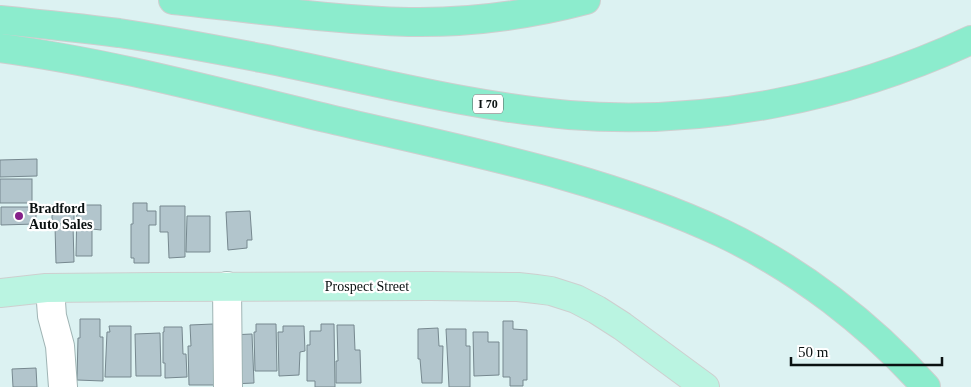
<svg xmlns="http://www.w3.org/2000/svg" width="971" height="387" font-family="'Times New Roman',serif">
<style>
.building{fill:#b2c5cc;stroke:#76888f}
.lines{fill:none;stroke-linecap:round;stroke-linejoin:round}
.minor-casing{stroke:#9fb4b4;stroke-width:30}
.major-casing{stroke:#cecfcf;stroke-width:30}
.highway-casing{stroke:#cecfcf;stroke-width:30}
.minor{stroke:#fff;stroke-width:28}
.major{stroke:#baf4e1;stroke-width:28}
.highway{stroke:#8ceccd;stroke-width:28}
.poi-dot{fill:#852089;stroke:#fff;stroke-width:2}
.labels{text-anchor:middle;stroke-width:4.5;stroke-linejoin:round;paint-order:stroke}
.shield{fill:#fff;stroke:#545858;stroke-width:1}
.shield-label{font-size:12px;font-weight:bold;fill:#0a1111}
.poi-label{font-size:14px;font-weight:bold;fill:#0a1111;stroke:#fff;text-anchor:start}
.street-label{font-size:14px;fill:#0a1111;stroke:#fff}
</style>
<rect width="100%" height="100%" fill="#dcf2f2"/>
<g class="building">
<path d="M37,159V176L0,177V160Z"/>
<rect x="0" y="179" width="32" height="24"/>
<path d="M133,203H147V211H156V225H149V263H134V258H131V224H133Z"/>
<rect x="52" y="205" width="22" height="19"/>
<path d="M77,205H101V230L92,229V256H76Z"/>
<path d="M160,206H185V257L169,258L168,232H160Z"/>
<path d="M1,207H36V224L1,225Z"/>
<path d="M250,211L252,240H247V248L228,250L226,212Z"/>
<path d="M187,216H210V252H186Z"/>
<path d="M73,225L74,262L56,263L55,226Z"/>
<path d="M80,319H100V337H103V381L77,380L78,338H80Z"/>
<path d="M503,321H513V329L527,330V380H523V386H510V377H503Z"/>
<path d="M213,324L214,385H189L188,346H191L190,325Z"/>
<path d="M256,324H276L277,371H255L254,332H256Z"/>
<path d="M321,324H334L335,387H315V381H307V345H310V331H321Z"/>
<path d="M337,325H354L355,350H360L361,383H336V361H338Z"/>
<path d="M109,326H131V377H105L107,332H110Z"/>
<path d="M283,326H304L305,351L300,352L299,375L279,376L278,332H283Z"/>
<path d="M164,327H182L183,354H186L187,377L165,378V363H163V332H164Z"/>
<path d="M438,328L439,346H443L442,383H422L420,359H418V329Z"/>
<path d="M446,329H466V346H470V387H449Z"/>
<path d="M473,332H488V342H499V375L474,376Z"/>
<path d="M160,333L161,376H136L135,334Z"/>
<path d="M252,334L254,383L231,384L230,335Z"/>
<path d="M36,368L37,387H13L12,369Z"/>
</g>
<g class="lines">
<defs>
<g id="minor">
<path d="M227,286L228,387"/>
<path d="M50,288L52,316L60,346L63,387"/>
</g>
<path id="major" d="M0,293L46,288L156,287L430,286L518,287L536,289L551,291L576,299L597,310L622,326L705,387"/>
<g id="highway">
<path d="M173,0C251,8 330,20 409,22C468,23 529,15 586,0"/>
<path d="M0,20C40,24 79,28 119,33C166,40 214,49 261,58C363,78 465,106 569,115C707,126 846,98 971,40"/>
<path d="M0,48C112,63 221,93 330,119C460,150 601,176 722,233C798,269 870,324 926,387"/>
</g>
</defs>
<use href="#minor" class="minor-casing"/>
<use href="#major" class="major-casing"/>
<use href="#highway" class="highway-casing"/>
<use href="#minor" class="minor"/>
<use href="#major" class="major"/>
<use href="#highway" class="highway"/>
</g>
<circle class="poi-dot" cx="19" cy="216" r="5"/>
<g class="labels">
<rect class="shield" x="473" y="94.5" width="30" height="19" rx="4"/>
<g class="shield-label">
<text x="488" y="108">I 70</text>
</g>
<g class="poi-label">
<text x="29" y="213">Bradford<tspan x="29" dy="16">Auto Sales</tspan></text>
</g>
<g class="street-label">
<text x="367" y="291">Prospect Street</text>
</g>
</g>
<path d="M791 357v8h151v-8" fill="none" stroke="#0a1111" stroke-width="2.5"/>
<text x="798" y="357" font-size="15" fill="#0a1111" stroke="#ffffff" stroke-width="4" paint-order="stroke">50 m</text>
</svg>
